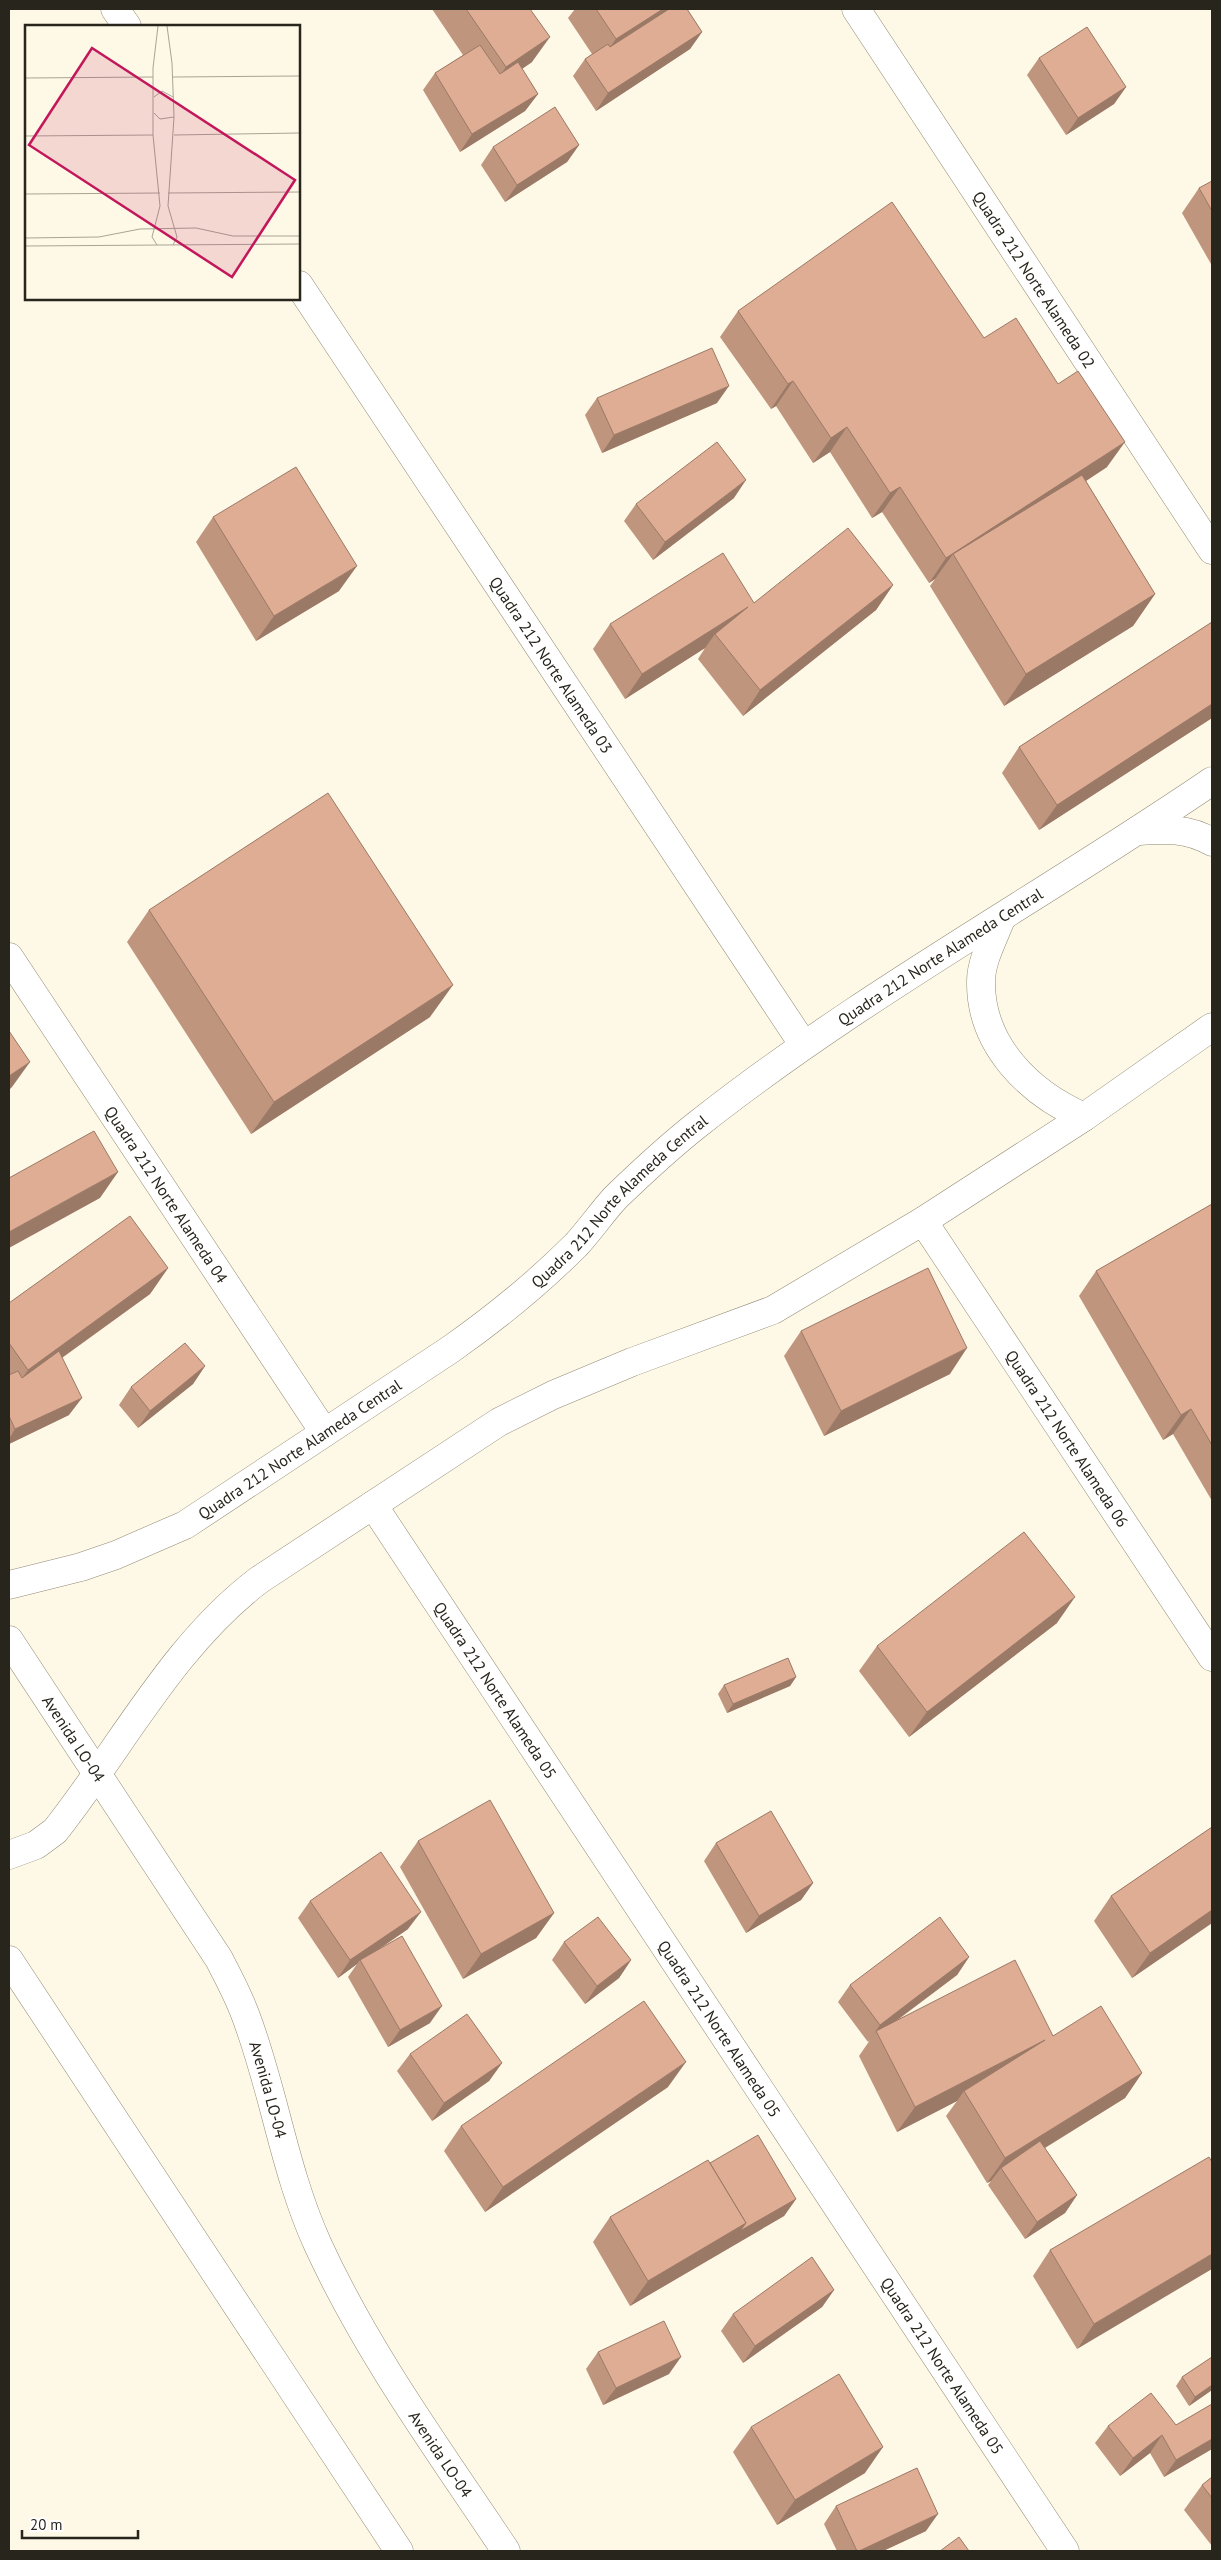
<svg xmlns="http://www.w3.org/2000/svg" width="1221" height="2560" font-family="'PT Sans',sans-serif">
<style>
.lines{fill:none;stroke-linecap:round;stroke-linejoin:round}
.street-casing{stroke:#928b76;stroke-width:29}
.secondary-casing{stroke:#928b76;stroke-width:29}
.street{stroke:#fff;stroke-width:28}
.secondary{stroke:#fff;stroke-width:28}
.wall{fill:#bf957e}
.shaded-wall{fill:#9b7967}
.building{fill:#dead93;stroke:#9b7967}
.labels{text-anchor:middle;stroke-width:5;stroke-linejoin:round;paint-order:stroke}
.street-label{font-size:16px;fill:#27251c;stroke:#fff}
.inset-road{fill:none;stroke:#a8a495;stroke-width:1}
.view{fill:#c2185b;fill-opacity:0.15;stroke:#c2185b;stroke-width:2.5}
.inset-edge{fill:none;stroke:#27251c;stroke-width:2.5}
</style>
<rect width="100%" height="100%" fill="#fef8e6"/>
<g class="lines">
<defs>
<g id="street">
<path d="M115,9L127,26"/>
<path id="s1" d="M856,9L1212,550"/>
<path id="s2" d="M299,285L803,1044"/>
<path id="s3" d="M9,957L324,1432"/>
<path id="s4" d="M923,1221L1212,1657"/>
<path id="s5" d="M373,1505L1065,2551"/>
</g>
<g id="secondary">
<path d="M1139,831C1166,829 1188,828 1212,842"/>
<path d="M1001,919C994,937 981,961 981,981C980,1045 1029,1093 1084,1117"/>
<path id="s6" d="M9,1585L81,1567L116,1555L185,1525L451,1349C495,1318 538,1283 576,1245C590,1230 602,1212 616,1197C642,1172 670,1146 698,1124C860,996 1042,897 1212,781"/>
<path id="s7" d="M9,1640L219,1959C228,1977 238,1995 245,2014C274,2089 284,2171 318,2245C368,2354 440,2452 506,2551"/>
<path d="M9,1855L36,1845L55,1831C121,1748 173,1645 259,1580L499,1422L553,1395L632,1362L773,1310L923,1221L1084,1117L1212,1027"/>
<path d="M9,1960L399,2551"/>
</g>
</defs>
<use href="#street" class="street-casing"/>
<use href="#secondary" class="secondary-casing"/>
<use href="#street" class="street"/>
<use href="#secondary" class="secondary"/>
</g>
<g class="wall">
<path d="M432,9H530L532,62L522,69L538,94L525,111L460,152L423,90L435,73L463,55Z"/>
<path d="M575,9H687L702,32L690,49L596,111L573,76L585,59L592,54L568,18Z"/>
<path d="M1039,58L1126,87L1114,104L1066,135L1027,75Z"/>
<path d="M579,145L567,162L505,202L481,165L493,147Z"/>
<path d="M1212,181V263L1211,264L1182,213L1199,188Z"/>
<path d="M738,311L984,338L1107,467L1086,481L1155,594L1133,626L1004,706L930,586L935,579L929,583L882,512L872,518L830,452L813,463L776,406L771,409L720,337Z"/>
<path d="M597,398L717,403L602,453L585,415Z"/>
<path d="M734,498L653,560L624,521L636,504Z"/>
<path d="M213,517L339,591L256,641L196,542Z"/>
<path d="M893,585L876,610L743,716L698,659L705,648L625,699L593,649L610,624L754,603Z"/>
<path d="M1212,622V718L1039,830L1002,773L1019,747Z"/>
<path d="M149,910L430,1017L251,1134L127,942Z"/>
<path d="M1212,1204V1501L1173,1434L1163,1440L1079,1296L1096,1271Z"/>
<path d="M168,1268L150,1294L62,1358L69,1415L9,1444V1303Z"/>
<path d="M801,1331L950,1374L824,1436L784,1356Z"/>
<path d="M205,1366L193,1384L138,1428L119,1405L131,1387Z"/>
<path d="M1057,1623L909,1737L859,1671L877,1646Z"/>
<path d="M796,1677L790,1686L727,1713L718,1694L724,1685Z"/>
<path d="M1212,1827V1923L1132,1978L1094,1921L1111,1896Z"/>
<path d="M418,1841L554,1913L536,1938L463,1979L400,1867Z"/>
<path d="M716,1843L813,1883L801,1900L746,1933L704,1861Z"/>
<path d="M310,1901L408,1929L381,1948L430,2023L388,2047L348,1977L357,1964L338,1978L298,1918Z"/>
<path d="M564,1942L631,1960L619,1978L585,2004L552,1960Z"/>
<path d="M969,1957L957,1975L895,2022L1053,2036L1142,2073L1125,2098L1045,2148L1077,2195L1065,2213L1025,2239L988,2185L991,2181L987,2183L946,2116L957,2101L897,2132L859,2056L870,2040L868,2042L838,2002L850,1985Z"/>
<path d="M410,2054L502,2063L489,2081L432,2121L397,2071Z"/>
<path d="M668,2087L485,2212L444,2151L461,2126Z"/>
<path d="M1212,2162L1077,2349L1033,2276L1050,2250Z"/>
<path d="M710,2163L796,2199L784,2216L630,2306L593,2242L610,2217Z"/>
<path d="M834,2290L822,2307L743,2363L721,2331L733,2314Z"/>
<path d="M598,2352L669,2374L603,2405L586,2369Z"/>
<path d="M1212,2357V2390L1189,2406L1176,2386L1182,2377Z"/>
<path d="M1212,2404V2449L1164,2477L1150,2453L1120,2476L1095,2443L1108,2426L1176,2425Z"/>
<path d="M751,2427L865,2473L777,2525L733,2452Z"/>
<path d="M1212,2477V2546L1184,2510L1202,2485Z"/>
<path d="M836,2506L926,2531L883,2551H837L824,2524Z"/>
</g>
<g class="shaded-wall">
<path d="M663,9H684L598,64L616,39Z"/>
<path d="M702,32L690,49L596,111L608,93Z"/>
<path d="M550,37L532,62L488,92L506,67Z"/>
<path d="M1126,87L1114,104L1066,135L1078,118Z"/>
<path d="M538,94L525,111L460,152L472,134Z"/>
<path d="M579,145L567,162L505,202L517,185Z"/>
<path d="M793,381L776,406L771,409L788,384Z"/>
<path d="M729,386L717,403L602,453L614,435Z"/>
<path d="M847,427L830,452L813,463L831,438Z"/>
<path d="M1125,442L1107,467L959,564L953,554L935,579L929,583L946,558Z"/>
<path d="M746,480L734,498L653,560L665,542Z"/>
<path d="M900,487L882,512L872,518L890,493Z"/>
<path d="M357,566L339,591L256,641L274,616Z"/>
<path d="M893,585L876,610L743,716L760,690Z"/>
<path d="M1155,594L1133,626L1004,706L1026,674Z"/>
<path d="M748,607L715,634L705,648L625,699L642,674Z"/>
<path d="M1212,704V718L1039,830L1057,805Z"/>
<path d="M453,985L430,1017L251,1134L274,1102Z"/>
<path d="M30,1062L12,1087L9,1090V1076Z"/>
<path d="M118,1172L100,1198L9,1248V1232Z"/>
<path d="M168,1268L150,1294L10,1395L28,1370Z"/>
<path d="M967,1348L950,1374L824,1436L841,1411Z"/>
<path d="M205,1366L193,1384L138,1428L150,1411Z"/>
<path d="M82,1398L69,1415L9,1444V1439L15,1429Z"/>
<path d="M1191,1409L1173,1434L1163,1440L1181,1415Z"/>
<path d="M1075,1597L1057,1623L909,1737L927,1712Z"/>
<path d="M796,1677L790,1686L727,1713L733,1704Z"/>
<path d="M813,1883L801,1900L746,1933L759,1916Z"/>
<path d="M1212,1910V1923L1132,1978L1150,1953Z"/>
<path d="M421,1912L408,1929L361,1961L360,1960L357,1964L338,1978L350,1960Z"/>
<path d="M554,1913L536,1938L463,1979L481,1954Z"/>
<path d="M969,1957L957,1975L878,2034L876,2031L868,2042L880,2025Z"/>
<path d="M631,1960L619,1978L585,2004L597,1986Z"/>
<path d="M442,2006L430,2023L388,2047L400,2030Z"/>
<path d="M1045,2040L964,2091L957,2101L897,2132L915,2107Z"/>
<path d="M686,2062L668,2087L485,2212L503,2187Z"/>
<path d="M502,2063L489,2081L432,2121L444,2103Z"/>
<path d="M1142,2073L1125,2098L1004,2173L1001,2168L991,2181L987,2183L1005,2158Z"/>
<path d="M1077,2195L1065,2213L1025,2239L1037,2222Z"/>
<path d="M796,2199L784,2216L630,2306L648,2281L746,2223Z"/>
<path d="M1212,2254V2269L1077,2349L1094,2324Z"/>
<path d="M834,2290L822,2307L743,2363L755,2346Z"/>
<path d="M681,2357L669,2374L603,2405L616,2388Z"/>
<path d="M1212,2385V2390L1189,2406L1195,2397Z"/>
<path d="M1162,2435L1150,2453L1120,2476L1133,2458Z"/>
<path d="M1212,2439V2449L1164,2477L1176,2460Z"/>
<path d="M883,2447L865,2473L777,2525L795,2500Z"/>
<path d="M938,2514L926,2531L883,2551H859Z"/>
</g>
<g class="building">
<path d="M466,9H530L550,37L506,67Z"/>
<path d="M596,9H663L616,39Z"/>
<path d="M669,9H687L702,32L608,93L585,59L608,44L610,47Z"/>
<path d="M1087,27L1126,87L1078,118L1039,58Z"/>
<path d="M480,45L500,74L518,62L538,94L472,134L435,73Z"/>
<path d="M555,107L579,145L517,185L493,147Z"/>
<path d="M1212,181V211L1199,188Z"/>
<path d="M892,202L984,338L1016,318L1058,384L1078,371L1125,442L946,558L900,487L890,493L847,427L831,438L793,381L788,384L738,311Z"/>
<path d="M712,348L729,386L614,435L597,398Z"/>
<path d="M717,442L746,480L665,542L636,504Z"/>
<path d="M296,467L357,566L274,616L213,517Z"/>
<path d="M1082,475L1155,594L1026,674L953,554Z"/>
<path d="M848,528L893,585L760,690L715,634L748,607L642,674L610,624L723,553L754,603Z"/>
<path d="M1212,622V704L1057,805L1019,747Z"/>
<path d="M328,793L453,985L274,1102L149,910Z"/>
<path d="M9,1031L30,1062L9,1076Z"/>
<path d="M94,1131L118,1172L9,1232V1178Z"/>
<path d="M1212,1204V1445L1191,1409L1181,1415L1096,1271Z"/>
<path d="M130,1216L168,1268L28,1370L9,1343V1303Z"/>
<path d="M928,1268L967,1348L841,1411L801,1331Z"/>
<path d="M185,1343L205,1366L150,1411L131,1387Z"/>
<path d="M59,1351L82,1398L15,1429L9,1416V1375L18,1371L22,1378Z"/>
<path d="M1024,1532L1075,1597L927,1712L877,1646Z"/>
<path d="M788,1658L796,1677L733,1704L724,1685Z"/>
<path d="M490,1800L554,1913L481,1954L418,1841Z"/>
<path d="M771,1811L813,1883L759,1916L716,1843Z"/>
<path d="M1212,1827V1910L1150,1953L1111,1896Z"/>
<path d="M381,1852L421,1912L350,1960L310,1901Z"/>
<path d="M598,1917L631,1960L597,1986L564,1942Z"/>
<path d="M940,1917L969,1957L880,2025L850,1985Z"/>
<path d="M402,1936L442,2006L400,2030L360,1960Z"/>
<path d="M1015,1960L1053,2036L1101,2006L1142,2073L1005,2158L964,2091L1045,2040L915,2107L876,2031Z"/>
<path d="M644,2001L686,2062L503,2187L461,2126Z"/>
<path d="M467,2014L502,2063L444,2103L410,2054Z"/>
<path d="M758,2135L796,2199L740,2231L746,2223L710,2163Z"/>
<path d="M1040,2141L1077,2195L1037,2222L1001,2168Z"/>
<path d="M1209,2157L1212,2162V2254L1094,2324L1050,2250Z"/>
<path d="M708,2160L746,2223L648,2281L610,2217Z"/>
<path d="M812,2257L834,2290L755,2346L733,2314Z"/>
<path d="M664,2321L681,2357L616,2388L598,2352Z"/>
<path d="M1212,2357V2385L1195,2397L1182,2377Z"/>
<path d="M839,2374L883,2447L795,2500L751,2427Z"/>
<path d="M1151,2393L1176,2425L1212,2404V2439L1176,2460L1162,2435L1133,2458L1108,2426Z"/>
<path d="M917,2468L938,2514L859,2551H857L836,2506Z"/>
<path d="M1212,2477V2498L1202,2485Z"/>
<path d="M959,2537L969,2551H940Z"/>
</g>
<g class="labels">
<g class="street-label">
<text dy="6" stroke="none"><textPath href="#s1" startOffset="324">Quadra 212 Norte Alameda 02</textPath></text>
<text dy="6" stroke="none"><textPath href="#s2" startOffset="456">Quadra 212 Norte Alameda 03</textPath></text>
<text dy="6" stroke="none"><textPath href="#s6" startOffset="1135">Quadra 212 Norte Alameda Central</textPath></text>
<text dy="6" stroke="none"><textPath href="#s3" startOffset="285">Quadra 212 Norte Alameda 04</textPath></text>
<text dy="6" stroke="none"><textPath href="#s6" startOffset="730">Quadra 212 Norte Alameda Central</textPath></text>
<text dy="6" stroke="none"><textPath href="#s4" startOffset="261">Quadra 212 Norte Alameda 06</textPath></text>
<text dy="6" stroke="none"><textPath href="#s6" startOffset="324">Quadra 212 Norte Alameda Central</textPath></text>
<text dy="6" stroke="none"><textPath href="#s5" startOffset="222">Quadra 212 Norte Alameda 05</textPath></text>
<text dy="6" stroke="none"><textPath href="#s7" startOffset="118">Avenida LO-04</textPath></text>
<text dy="6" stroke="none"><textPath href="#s5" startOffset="628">Quadra 212 Norte Alameda 05</textPath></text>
<text dy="6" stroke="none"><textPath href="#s7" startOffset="522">Avenida LO-04</textPath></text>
<text dy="6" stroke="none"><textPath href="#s5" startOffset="1032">Quadra 212 Norte Alameda 05</textPath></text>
<text dy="6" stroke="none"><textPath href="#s7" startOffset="928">Avenida LO-04</textPath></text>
</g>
</g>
<g transform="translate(25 25)">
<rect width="275" height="275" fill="#fef8e6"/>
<path class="inset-road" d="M142,1L147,38L149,92L143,181L152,212L148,220M148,52L275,51M0,53L128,52M129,72L137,66L148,72M129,88L135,94L149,92M149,110L275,108M0,111L128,110M143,168L275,167M0,169L135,168M0,213L74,212L115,204L171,203L208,211H275M132,220L127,212L135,181L128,110V43L133,1M0,221L275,219"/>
<path class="view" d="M67,23L270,155L207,252L4,120Z"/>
<rect width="275" height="275" class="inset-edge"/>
</g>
<rect width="1221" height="2560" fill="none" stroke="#27251c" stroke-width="20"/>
<path d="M22 2530v8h116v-8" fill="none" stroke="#27251c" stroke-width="2.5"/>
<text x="30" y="2530" font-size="15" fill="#27251c" stroke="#ffffff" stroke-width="4" paint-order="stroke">20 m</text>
</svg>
